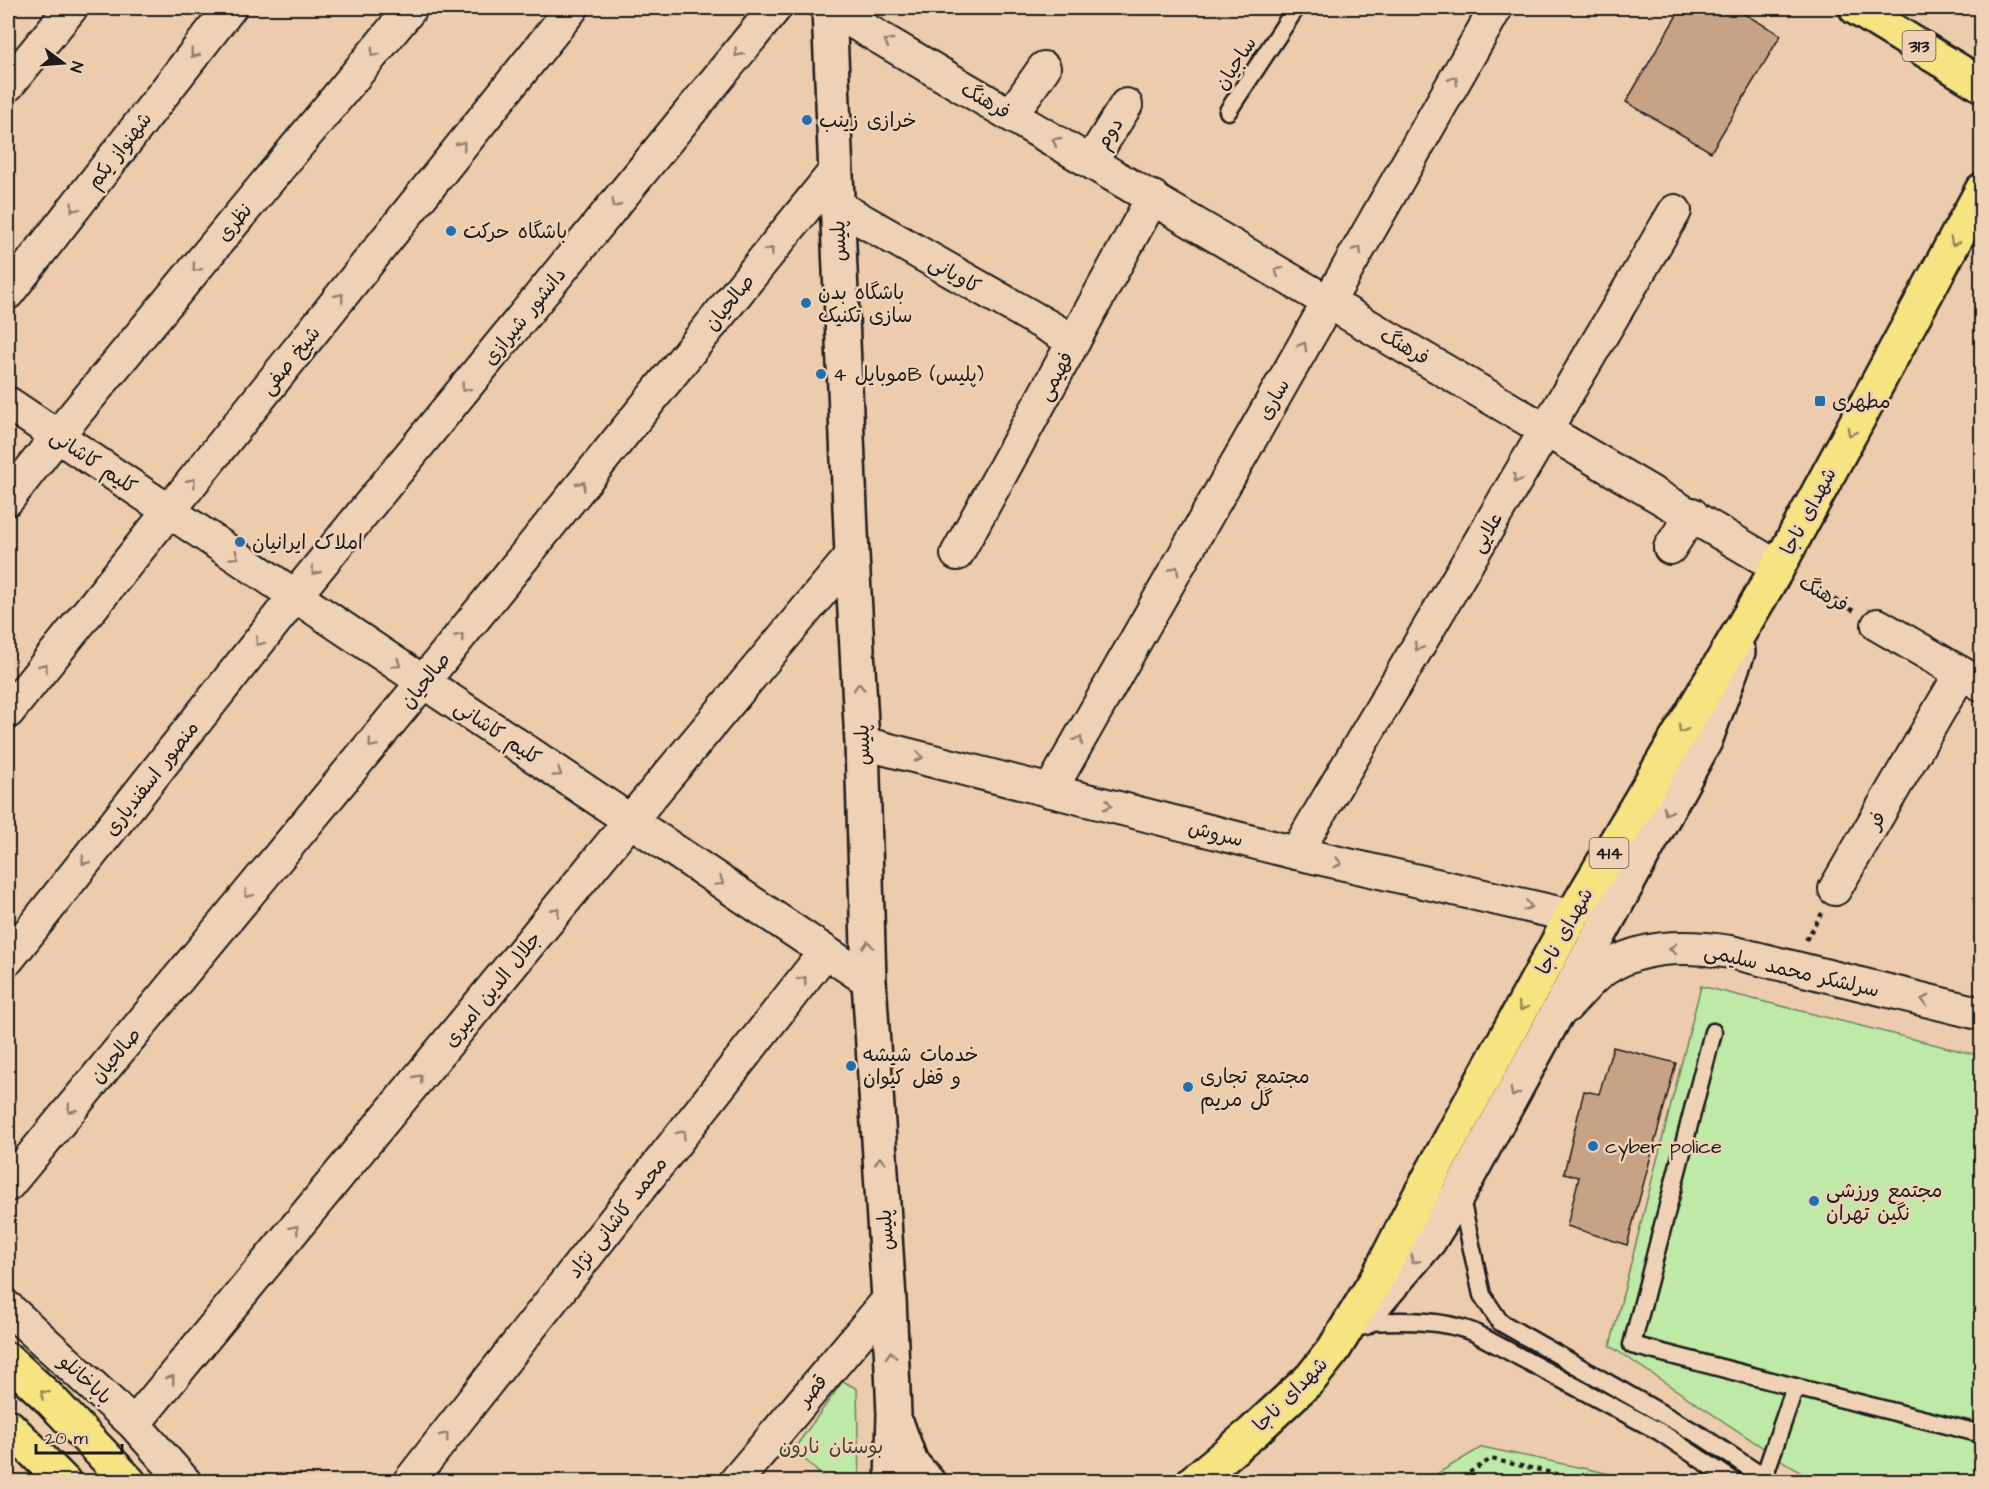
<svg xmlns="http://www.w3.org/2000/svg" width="1989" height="1489" font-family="'Architects Daughter','Playpen Sans Arabic',sans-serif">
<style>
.green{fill:#bee9a6;stroke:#6d8261;stroke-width:1.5}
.building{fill:#c8a285;stroke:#1c1c1c;stroke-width:1.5}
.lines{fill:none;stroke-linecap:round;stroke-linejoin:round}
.lane-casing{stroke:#1c1c1c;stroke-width:21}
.street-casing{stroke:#1c1c1c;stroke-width:36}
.secondary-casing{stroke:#1c1c1c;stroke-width:38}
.primary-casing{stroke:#1c1c1c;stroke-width:38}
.highway-casing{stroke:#1c1c1c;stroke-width:38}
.path{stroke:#1c1c1c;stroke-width:4;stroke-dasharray:4.5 4.5;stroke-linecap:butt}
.lane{stroke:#efd2b5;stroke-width:16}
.street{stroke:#efd2b5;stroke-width:32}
.secondary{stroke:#efd2b5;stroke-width:33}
.primary{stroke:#f6e381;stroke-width:33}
.highway{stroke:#f6e381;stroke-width:33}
.oneway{stroke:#908070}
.oneway2{stroke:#948954}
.poi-dot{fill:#1f6fb2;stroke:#efd2b5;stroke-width:2}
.labels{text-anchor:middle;stroke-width:5;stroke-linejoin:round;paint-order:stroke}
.shield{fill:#efd2b5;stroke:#5b534a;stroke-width:1.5}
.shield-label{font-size:18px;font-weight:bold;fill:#1c1c1c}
.street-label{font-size:20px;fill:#1c1c1c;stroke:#efd2b5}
.poi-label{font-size:20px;fill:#1c1c1c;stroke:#efd2b5;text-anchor:start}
.park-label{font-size:20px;fill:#3c4538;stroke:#efd2b5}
</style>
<rect width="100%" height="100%" fill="#edcbad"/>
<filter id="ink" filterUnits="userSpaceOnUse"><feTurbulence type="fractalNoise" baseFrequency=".0167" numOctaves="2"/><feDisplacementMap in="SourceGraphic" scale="12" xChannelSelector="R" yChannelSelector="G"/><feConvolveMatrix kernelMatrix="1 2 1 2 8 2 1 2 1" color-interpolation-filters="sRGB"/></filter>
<g filter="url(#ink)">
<g class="green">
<path d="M1701,986L1981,1056V1481H1813L1610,1346Z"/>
<path d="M843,1381L857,1389L859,1481H827L794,1449Z"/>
<path d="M1482,1447L1644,1481H1425Z"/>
</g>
<g class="building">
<path d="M1681,8H1734L1781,35L1711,152L1626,102Z"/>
<path d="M1613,1047L1676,1063L1627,1245L1567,1226L1579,1177L1564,1173L1584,1091L1599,1094Z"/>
</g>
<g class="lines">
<defs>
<g id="lane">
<path d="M1228,111L1296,8"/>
<path d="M1713,1032L1632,1345L1795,1387"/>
<path d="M1460,1194L1482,1295L1500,1322L1703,1437L1771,1482"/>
<path d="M1360,1322C1398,1321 1437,1318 1473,1332L1660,1432L1735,1482"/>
<path d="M1764,1477L1795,1387L1982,1434"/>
</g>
<g id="street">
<path d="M829,8L1778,567"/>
<path d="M8,85L71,8"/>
<path d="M1011,115L1044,68"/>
<path d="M1091,161L1126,105"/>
<path d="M837,206L1074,341"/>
<path d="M8,293L230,8"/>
<path d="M8,403L869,981"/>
<path d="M8,499L57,436L411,8"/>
<path d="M1670,548L1692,514"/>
<path d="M957,554L1153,197"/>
<path d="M1878,625L1982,685"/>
<path d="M8,712L572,8"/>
<path d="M862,743L1296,853L1572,916"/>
<path d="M1050,791L1496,8"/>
<path d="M1296,853L1675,211"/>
<path d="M1835,889L1961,673"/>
<path d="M8,959L295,596L775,8"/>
<path d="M1566,1007C1577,996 1587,983 1598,974C1637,944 1685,945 1731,952L1982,1014"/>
<path d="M8,1185L423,682L836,170"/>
<path d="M8,1308L134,1424L185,1482"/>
<path d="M134,1424L630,821L852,555"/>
<path d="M409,1482L825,952"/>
<path d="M735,1482L889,1299"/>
</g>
<g id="secondary">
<path d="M829,8L852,555L862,743L869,981L889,1299L894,1414L892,1482"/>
<path d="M1363,1318L1429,1241L1459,1193L1705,741L1738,652"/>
<path d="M898,1427L911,1463L928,1482"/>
</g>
<g id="primary">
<path d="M1856,8L1982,85"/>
<path d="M8,1360L50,1399L129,1482"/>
<path d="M1193,1482L1252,1433L1311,1378L1334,1349L1378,1277L1413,1208L1572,916L1778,567L1982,190"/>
</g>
<path id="highway" d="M8,1426L64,1482"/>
</defs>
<use href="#lane" class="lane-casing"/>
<use href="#street" class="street-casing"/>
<use href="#secondary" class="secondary-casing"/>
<use href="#primary" class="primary-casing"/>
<use href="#highway" class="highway-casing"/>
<g class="path">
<path d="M1803,581L1854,611"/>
<path d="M1806,940L1822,913"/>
<path d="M1454,1482L1491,1459L1592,1482"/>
</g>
<use href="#lane" class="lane"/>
<use href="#street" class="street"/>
<use href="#secondary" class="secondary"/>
<use href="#primary" class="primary"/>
<use href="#highway" class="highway"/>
</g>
<defs><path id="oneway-chevron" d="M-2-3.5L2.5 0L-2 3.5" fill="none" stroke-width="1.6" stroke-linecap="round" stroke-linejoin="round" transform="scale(1.5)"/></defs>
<g class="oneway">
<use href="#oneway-chevron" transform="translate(888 42) rotate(-150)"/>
<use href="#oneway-chevron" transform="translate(374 53) rotate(130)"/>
<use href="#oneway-chevron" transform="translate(738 53) rotate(129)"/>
<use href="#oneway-chevron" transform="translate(194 54) rotate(128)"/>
<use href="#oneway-chevron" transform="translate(1454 80) rotate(-60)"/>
<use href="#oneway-chevron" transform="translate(1056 141) rotate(-150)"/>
<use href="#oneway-chevron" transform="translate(462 145) rotate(-51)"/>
<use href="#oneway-chevron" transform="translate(615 204) rotate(129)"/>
<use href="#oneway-chevron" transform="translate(74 208) rotate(128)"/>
<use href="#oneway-chevron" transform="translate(1358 250) rotate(-60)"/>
<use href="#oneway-chevron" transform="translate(770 251) rotate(-51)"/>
<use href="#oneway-chevron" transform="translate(196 268) rotate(130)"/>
<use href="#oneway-chevron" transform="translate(1278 271) rotate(-150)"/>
<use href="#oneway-chevron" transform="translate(340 297) rotate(-51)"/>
<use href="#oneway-chevron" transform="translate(1303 346) rotate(-60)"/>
<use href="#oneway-chevron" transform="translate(465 388) rotate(129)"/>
<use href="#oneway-chevron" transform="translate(1517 479) rotate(121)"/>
<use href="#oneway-chevron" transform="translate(192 482) rotate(-51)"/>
<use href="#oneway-chevron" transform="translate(582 485) rotate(-51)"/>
<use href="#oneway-chevron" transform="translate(235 556) rotate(34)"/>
<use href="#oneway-chevron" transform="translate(1175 570) rotate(-60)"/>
<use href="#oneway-chevron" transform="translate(315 571) rotate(129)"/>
<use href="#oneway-chevron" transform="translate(460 637) rotate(-51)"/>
<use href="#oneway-chevron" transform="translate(259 642) rotate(128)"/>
<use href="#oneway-chevron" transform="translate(1418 647) rotate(121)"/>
<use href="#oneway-chevron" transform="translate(397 664) rotate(34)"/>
<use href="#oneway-chevron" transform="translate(44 667) rotate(-51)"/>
<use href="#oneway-chevron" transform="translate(859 687) rotate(-93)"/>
<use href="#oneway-chevron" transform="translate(1079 740) rotate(-60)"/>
<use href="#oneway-chevron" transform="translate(372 744) rotate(130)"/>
<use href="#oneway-chevron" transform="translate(919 757) rotate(14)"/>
<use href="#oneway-chevron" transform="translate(558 773) rotate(34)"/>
<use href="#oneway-chevron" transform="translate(1108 805) rotate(14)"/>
<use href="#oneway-chevron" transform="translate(1667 811) rotate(118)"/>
<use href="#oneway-chevron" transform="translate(85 861) rotate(128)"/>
<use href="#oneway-chevron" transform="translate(1338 863) rotate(13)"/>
<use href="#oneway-chevron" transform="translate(720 882) rotate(34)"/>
<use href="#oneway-chevron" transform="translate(248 894) rotate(130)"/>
<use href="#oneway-chevron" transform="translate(1528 906) rotate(13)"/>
<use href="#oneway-chevron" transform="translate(556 911) rotate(-51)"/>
<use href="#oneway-chevron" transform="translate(868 945) rotate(-92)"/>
<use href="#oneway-chevron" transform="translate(1673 949) rotate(179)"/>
<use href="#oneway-chevron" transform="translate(803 980) rotate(-52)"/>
<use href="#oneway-chevron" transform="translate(1925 1000) rotate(-166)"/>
<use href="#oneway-chevron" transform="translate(419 1078) rotate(-51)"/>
<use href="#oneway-chevron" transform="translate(1514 1093) rotate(119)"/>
<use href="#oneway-chevron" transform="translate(71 1109) rotate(130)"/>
<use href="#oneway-chevron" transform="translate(682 1134) rotate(-52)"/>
<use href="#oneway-chevron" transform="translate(880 1161) rotate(-94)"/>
<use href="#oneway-chevron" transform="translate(295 1229) rotate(-51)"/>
<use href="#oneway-chevron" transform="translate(1414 1260) rotate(130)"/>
<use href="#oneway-chevron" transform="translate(891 1355) rotate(-92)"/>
<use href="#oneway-chevron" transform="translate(171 1379) rotate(-51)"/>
<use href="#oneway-chevron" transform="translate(445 1436) rotate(-52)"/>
</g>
<g class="oneway2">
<use href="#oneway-chevron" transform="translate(1954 242) rotate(118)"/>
<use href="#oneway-chevron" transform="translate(1851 432) rotate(118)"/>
<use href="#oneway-chevron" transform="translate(1682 729) rotate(120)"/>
<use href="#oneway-chevron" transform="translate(1522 1007) rotate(119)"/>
<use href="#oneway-chevron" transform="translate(44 1394) rotate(-137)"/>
</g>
</g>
<g class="poi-dot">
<circle cx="807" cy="120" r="6"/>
<circle cx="451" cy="231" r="6"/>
<circle cx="806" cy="303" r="6"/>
<circle cx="821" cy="374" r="6"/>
<rect x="1814" y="395" width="12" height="12" rx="3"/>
<circle cx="240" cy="542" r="6"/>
<circle cx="851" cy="1066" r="6"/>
<circle cx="1188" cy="1087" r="6"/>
<circle cx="1593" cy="1146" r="6"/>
<circle cx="1814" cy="1201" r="6"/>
</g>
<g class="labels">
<g class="shield">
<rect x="1902.5" y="31" width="33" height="30" rx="4.5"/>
<rect x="1589.5" y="838" width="39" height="30" rx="4.5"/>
</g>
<g class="shield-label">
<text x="1919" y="52">313</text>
<text x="1609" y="859">414</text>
</g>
<g class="street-label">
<text transform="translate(1235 63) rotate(-57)" y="7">ساجیان</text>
<text transform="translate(986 100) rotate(30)" y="7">فرهنگ</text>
<text transform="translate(1109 133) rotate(-58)" y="7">دوم</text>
<text transform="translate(119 150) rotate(-52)" y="7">شهنواز یکم</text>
<text transform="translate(234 222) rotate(-50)" y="7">نظری</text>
<text transform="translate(838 241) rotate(-92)" y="7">پلیس</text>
<text transform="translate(955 274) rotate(30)" y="7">کاویانی</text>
<text transform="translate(729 302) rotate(-51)" y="7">صالحیان</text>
<text transform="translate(524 316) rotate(-51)" y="7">دانشور شیرازی</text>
<text transform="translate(1405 346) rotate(30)" y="7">فرهنگ</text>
<text transform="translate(290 360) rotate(-51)" y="7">شیخ صفی</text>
<text transform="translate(1055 376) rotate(-61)" y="7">فهیمی</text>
<text transform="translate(1273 399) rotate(-60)" y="7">ساری</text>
<text transform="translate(94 461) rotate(34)" y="7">کلیم کاشانی</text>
<text transform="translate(1808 511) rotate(-62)" y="7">شهدای ناجا</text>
<text transform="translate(1486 532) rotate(-59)" y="7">علایی</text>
<text transform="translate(1824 593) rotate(30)" y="7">فرهنگ</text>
<text transform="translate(425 680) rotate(-51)" y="7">صالحیان</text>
<text transform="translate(498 732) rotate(34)" y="7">کلیم کاشانی</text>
<text transform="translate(862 745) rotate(-92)" y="7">پلیس</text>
<text transform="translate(151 778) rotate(-52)" y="7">منصور اسفندیاری</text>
<text transform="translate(1876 820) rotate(-60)" y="7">فر</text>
<text transform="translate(1216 833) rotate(14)" y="7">سروش</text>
<text transform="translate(1564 931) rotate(-61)" y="7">شهدای ناجا</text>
<text transform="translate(1792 970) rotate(13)" y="7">سرلشکر محمد سلیمی</text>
<text transform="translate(492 989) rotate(-51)" y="7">جلال الدین امیری</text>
<text transform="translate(115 1055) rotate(-50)" y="7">صالحیان</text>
<text transform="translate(617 1217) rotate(-52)" y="7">محمد کاشانی نژاد</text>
<text transform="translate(885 1230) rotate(-94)" y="7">پلیس</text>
<text transform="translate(86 1379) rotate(43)" y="7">باباخانلو</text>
<text transform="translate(812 1390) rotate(-50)" y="7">قصر</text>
<text transform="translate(1290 1394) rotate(-45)" y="7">شهدای ناجا</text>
</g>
<g class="poi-label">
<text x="819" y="127">خرازی زینب</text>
<text x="463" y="238">باشگاه حرکت</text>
<text x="818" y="299">باشگاه بدن<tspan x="818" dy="23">سازی تکنیک</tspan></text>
<text x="833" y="381">موبایل 4B (پلیس)</text>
<text x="1832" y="408">مطهری</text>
<text x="252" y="549">املاک ایرانیان</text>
<text x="863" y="1061">خدمات شیشه<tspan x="863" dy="23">و قفل کیوان</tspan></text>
<text x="1200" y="1083">مجتمع تجاری<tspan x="1200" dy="23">گل مریم</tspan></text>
<text x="1605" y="1153">cyber police</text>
<text x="1826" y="1197">مجتمع ورزشی<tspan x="1826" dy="23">نگین تهران</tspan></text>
</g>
<g class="park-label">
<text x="831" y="1453">بوستان نارون</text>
</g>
</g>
<rect width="1989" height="1489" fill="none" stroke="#efd2b5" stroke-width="30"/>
<rect x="15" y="15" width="1959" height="1459" fill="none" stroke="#1c1c1c" stroke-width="2" filter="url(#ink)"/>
<g transform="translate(63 63) rotate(106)" stroke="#efd2b5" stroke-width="4.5" paint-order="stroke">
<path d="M0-4.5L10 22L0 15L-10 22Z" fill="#1c1c1c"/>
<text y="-9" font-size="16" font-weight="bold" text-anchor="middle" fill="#1c1c1c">N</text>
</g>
<path d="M36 1444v9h86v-9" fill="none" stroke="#1c1c1c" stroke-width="3"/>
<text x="45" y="1444" font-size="18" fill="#1c1c1c" stroke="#efd2b5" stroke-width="4.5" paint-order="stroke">20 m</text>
</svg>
